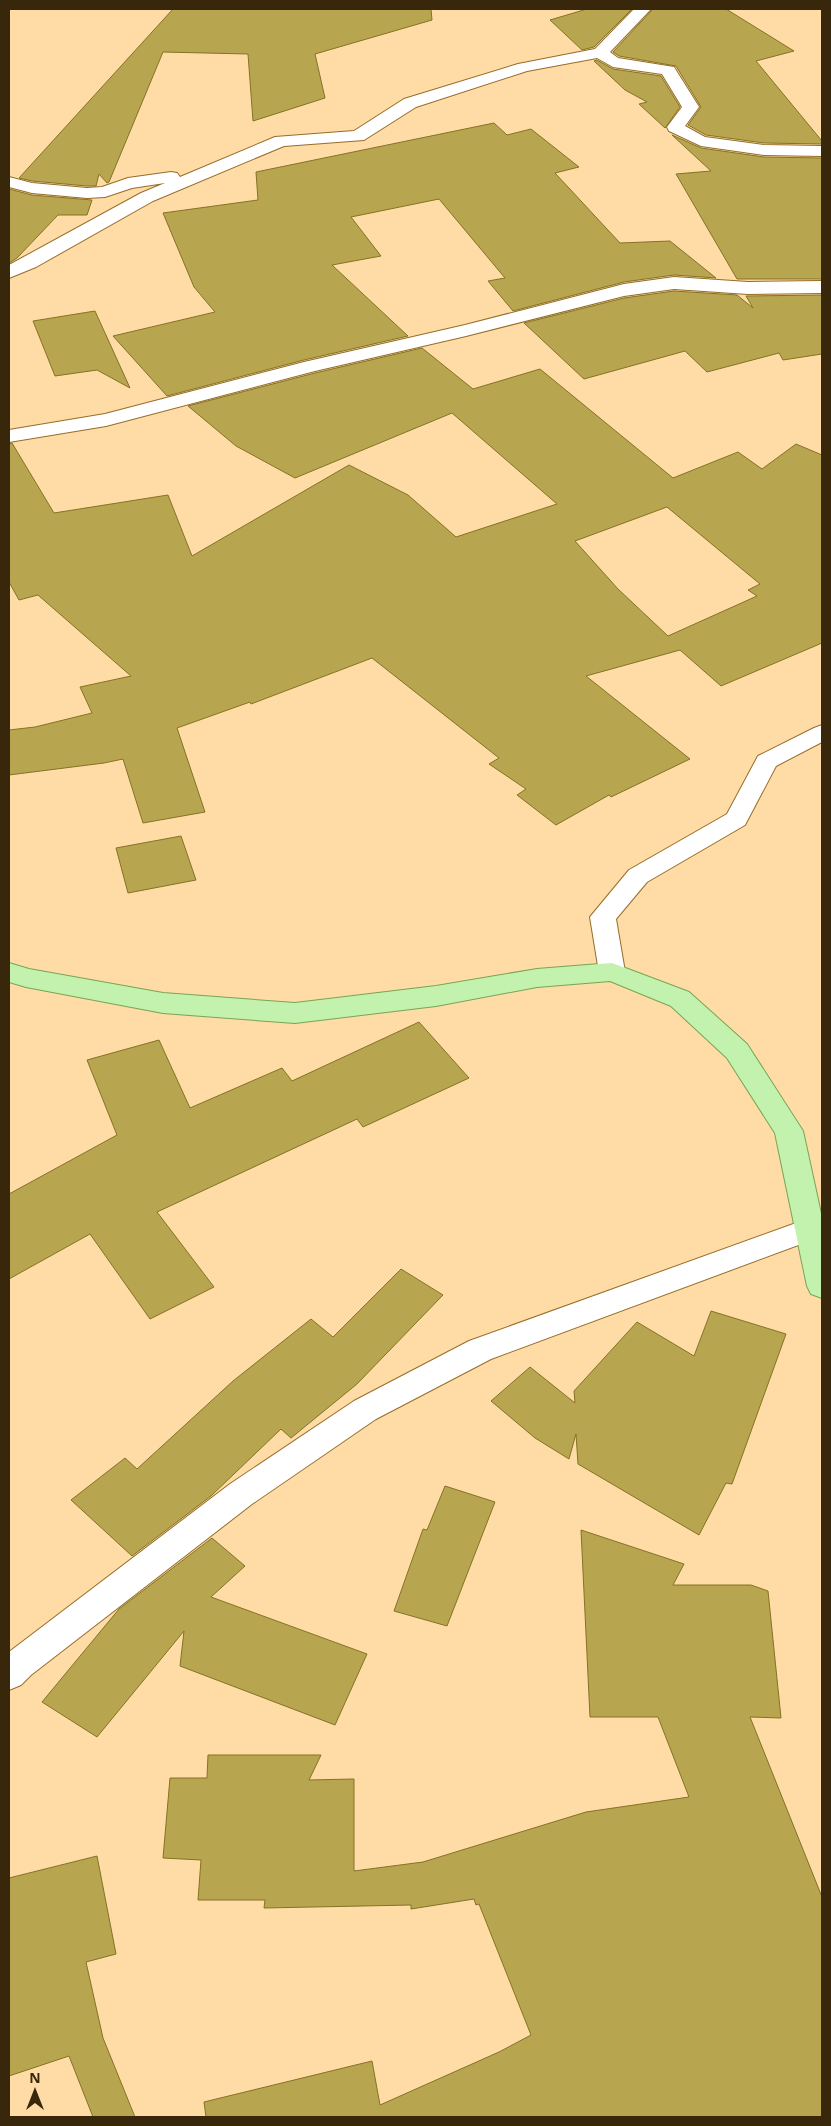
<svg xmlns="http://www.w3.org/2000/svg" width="831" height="2126" font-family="'Noto Sans',sans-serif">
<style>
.building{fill:#b7a550;stroke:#847325;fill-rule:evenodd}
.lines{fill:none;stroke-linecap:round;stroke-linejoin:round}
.minor-casing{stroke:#966d29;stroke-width:2}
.major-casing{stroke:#78a552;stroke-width:2}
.minor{fill:#fff;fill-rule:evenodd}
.major{fill:#c3f2af;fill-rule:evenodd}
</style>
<rect width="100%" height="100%" fill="#ffdba6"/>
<g class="building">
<path d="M173,9H431L432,20L315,54L325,98L253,121L248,54L163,52L109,182L107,183L99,174L96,186H87L32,181L19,178Z"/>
<path d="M587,9H632L594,47L582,50L550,20Z"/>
<path d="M653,9H726L794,51L756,61L822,141V144L764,143L706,135L688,125L701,107L676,66L619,56L613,52Z"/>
<path d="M597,60L613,69L661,76L680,107L665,128L639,104L647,102L625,90L594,61Z"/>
<path d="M494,123L507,135L531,129L579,167L555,173L620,243L670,241L716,278L674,275L624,282L513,311L488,281L505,278L439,199L351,217L381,256L332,265L408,336L304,360L167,396L113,336L215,312L194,287L163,213L258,200L256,172Z"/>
<path d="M672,135L701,148L764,157L822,158V279H737L676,174L711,171Z"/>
<path d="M9,189L32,195L92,200L87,215H58L17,258L9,263Z"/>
<path d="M674,291L737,295L753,308L746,296L822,295V354L783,360L779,353L707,372L685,351L584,379L524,323L624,298Z"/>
<path d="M95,311L130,388L97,370L55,376L33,321Z"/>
<path d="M422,348L473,389L540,369L673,478L738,452L762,469L796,444L822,455V643L721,686L680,650L586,676L690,759L611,797L609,795L556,825L517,795L526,789L489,764L499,758L372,658L251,704L250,702L177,728L205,812L143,823L123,759L104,763L9,775V730L35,727L92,713L80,687L131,676L38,595L19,600L9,582V444L12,443L54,513L168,495L192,556L349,465L408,495L456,537L557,504L452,413L295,478L236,446L188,406L315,373ZM667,507L760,584L748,590L757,596L668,636L618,589L575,541Z"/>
<path d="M181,836L196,880L128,893L116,848Z"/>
<path d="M419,1022L469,1078L363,1127L357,1119L157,1212L214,1287L150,1319L90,1234L9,1279V1194L117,1135L87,1060L159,1040L190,1108L282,1068L292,1081Z"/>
<path d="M401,1269L443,1295L357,1384L291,1438L281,1429L211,1496L132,1556L71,1500L125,1458L137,1469L233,1381L311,1319L333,1337Z"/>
<path d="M711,1311L786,1334L732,1484L726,1483L699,1535L578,1464L576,1434L569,1459L535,1438L491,1401L530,1367L575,1403L574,1391L637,1322L694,1356Z"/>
<path d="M445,1486L495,1502L447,1626L394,1611L423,1529L427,1530Z"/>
<path d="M581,1530L684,1564L673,1585H751L768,1591L781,1718L750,1717L822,1897V2117H206L204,2102L372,2061L380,2105L499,2052L531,2035L479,1904L476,1905L474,1899L411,1909V1905L264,1908L265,1900H198L201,1860L163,1858L170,1778H207L208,1755H321L309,1780L354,1779V1871L423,1862L586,1812L689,1797L658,1717H590Z"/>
<path d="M212,1538L245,1566L211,1597L367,1654L335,1725L180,1666L184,1631L97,1737L42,1702L119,1609Z"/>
<path d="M97,1856L116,1954L86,1962L103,2038L135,2117H93L69,2056L9,2076V1878Z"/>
</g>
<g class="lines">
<defs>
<g id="minor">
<path d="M634,9H651L610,52L618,58L674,67L699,107L685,126L705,137L764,145L822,146V156L764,155L701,146L669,131L667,127L682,107L662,74L613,67L597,58L527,71L416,107L364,140L284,146L153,201L36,267L9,278V265L141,193L165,183L132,188L105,197L87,198L32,193L9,187V177L32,183L87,188L102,187L128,178L171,172L177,173L180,177L275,137L354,131L404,99L518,64L595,49Z"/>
<path d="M674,277L748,282L822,281V293L748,294L674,289L624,296L466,336L315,371L106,426L9,442V430L105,414L304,362L465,325L624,284Z"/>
<path d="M822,725V742L776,766L745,825L647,882L616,919L625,972L621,979L612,981L603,979L599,972L590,917L629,870L727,814L758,756L814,728Z"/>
<path d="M810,1218L820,1221L822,1224L820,1237L491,1359L376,1419L252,1504L31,1675L21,1685L9,1690V1652L230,1484L354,1401L469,1341Z"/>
</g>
<path id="major" d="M9,963L29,969L163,993L295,1003L436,986L537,969L612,963L689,992L747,1044L803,1131L822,1218V1298L811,1294L807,1286L775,1133L727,1058L671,1006L610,981L537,987L436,1006L295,1023L163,1013L26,987L9,982Z"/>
</defs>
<use href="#minor" class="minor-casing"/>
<use href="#major" class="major-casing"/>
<use href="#minor" class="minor"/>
<use href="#major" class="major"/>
</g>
<rect width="831" height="2126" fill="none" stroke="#38270b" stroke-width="20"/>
<g transform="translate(35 2091)" stroke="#ffdba6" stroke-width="4" paint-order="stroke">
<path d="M0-4L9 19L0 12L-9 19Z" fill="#38270b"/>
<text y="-8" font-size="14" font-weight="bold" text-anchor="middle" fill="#38270b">N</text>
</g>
</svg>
